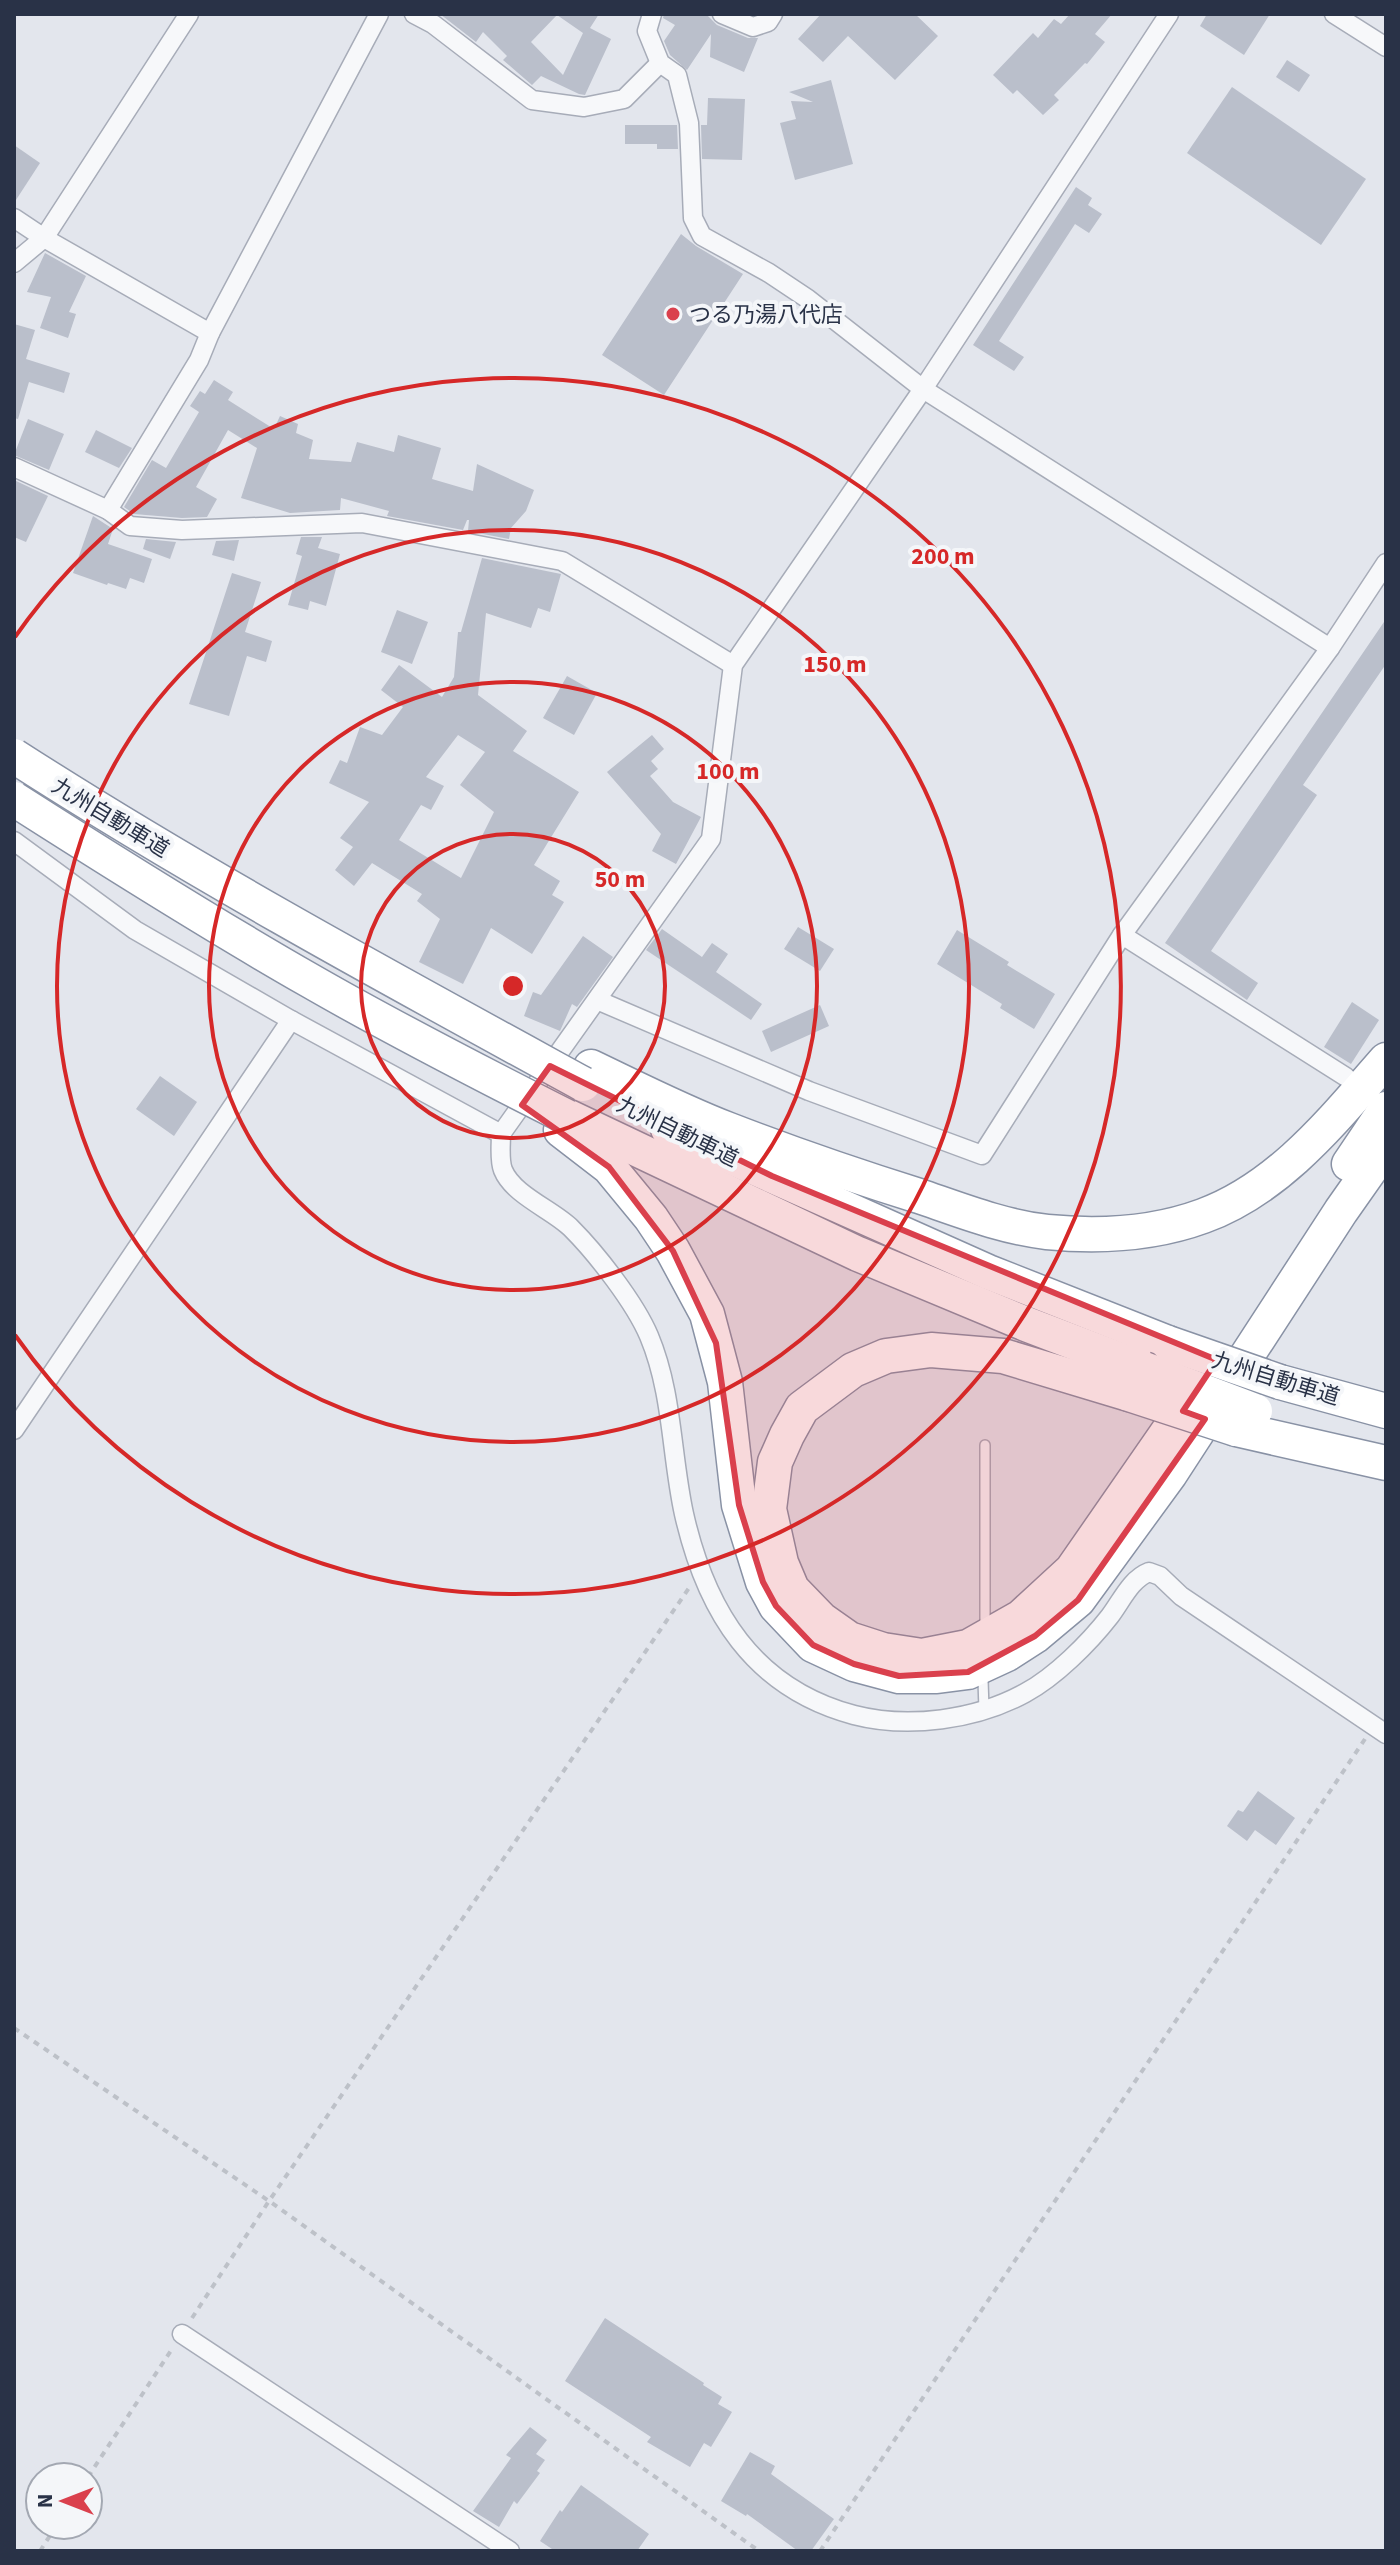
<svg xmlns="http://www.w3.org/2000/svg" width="1400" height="2565" font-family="'Source Sans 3','Noto Sans JP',sans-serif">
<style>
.building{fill:#babfcb;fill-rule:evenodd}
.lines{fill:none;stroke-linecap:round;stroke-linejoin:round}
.service-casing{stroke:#a7acb8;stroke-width:12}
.minor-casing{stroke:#a7acb8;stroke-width:21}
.motorway-casing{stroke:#8992a5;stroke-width:37}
.path{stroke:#bdc1c8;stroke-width:4;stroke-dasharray:6 6;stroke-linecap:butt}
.service{stroke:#f7f8fa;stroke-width:9}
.minor{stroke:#f7f8fa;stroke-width:18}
.motorway{stroke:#fff;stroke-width:34}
.motorway-bridge-casing{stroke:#8992a5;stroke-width:37;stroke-linecap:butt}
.motorway-bridge{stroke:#fff;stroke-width:34}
.marked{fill:#da404d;fill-opacity:0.2;stroke:#da404d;stroke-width:6;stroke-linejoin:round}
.ring{fill:none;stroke:#d62828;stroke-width:4}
.poi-dot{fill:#da404d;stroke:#f4f6f9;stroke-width:3}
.labels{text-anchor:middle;stroke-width:8;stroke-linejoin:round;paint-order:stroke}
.poi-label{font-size:22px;fill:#293247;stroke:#f4f6f9;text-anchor:start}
.street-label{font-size:22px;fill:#293247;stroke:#f4f6f9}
.centre{fill:#d62828;stroke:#f4f6f9;stroke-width:4}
.ring-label{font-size:24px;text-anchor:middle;font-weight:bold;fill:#d62828;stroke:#f4f6f9;stroke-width:8;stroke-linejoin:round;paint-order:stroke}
</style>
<rect width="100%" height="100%" fill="#e3e6ed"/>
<g class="building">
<path d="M440,14H599L590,28L611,39L585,95L579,94L541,76L532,85L503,60L507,56L483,32L476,42ZM557,15L583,33L563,75L531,42Z"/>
<path d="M664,14H706L717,25L748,38H758L744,72L710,57L711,34L687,70L670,55L664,41L675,25L663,18Z"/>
<path d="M821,14H915L938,36L895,80L848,36L823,62L798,39Z"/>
<path d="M1070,14H1112L1095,34L1105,42L1087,64L1085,63L1054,95L1059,100L1043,115L1017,90L1013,94L993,75L1033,33L1038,38L1054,19L1061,24Z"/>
<path d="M1207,14H1270L1244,55L1200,26Z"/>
<path d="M1287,60L1310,75L1299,92L1276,77Z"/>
<path d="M831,80L853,164L795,180L780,123L796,119L791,101L813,102L789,92Z"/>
<path d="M1232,87L1366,179L1321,245L1187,153Z"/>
<path d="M708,98L745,99L742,160L702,159L701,125H707Z"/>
<path d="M625,125H677L678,149H657V144H625Z"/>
<path d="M14,145L40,163L14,203Z"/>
<path d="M1076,187L1092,198L1088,205L1102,214L1089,233L1075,224L999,341L1024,357L1014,371L973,345Z"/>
<path d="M681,234L696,246L743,274L664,395L602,355Z"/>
<path d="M45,253L86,276L69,312L76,314L68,338L40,328L51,297L27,292Z"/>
<path d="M14,324L35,330L26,359L70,373L64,393L29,382L18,419L14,418Z"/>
<path d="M214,380L233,392L228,400L274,429L280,416L298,424L296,433L313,440L309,459L351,462L357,442L394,452L398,435L441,448L432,479L473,491L477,464L534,490L526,511L511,528L509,539L468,531L469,520H467L463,530L387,516L389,511L341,498L340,510L290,513L241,498L257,448L228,430L196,487L217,499L207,517L182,518L134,514L124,507L152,460L166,468L199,412L190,406L200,391L205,394Z"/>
<path d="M28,419L64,434L49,470L14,455Z"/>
<path d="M96,430L132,448L119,468L85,452Z"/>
<path d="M14,480L48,496L26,542L14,537Z"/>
<path d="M93,516L113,529L108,544L152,559L144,583L130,578L126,589L108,583L107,585L73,573Z"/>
<path d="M301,537H322L318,548L340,554L326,606L310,601L308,610L288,605L302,556L296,554Z"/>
<path d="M146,539L176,542L170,559L143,549Z"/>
<path d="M239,540L234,561L212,555L216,541Z"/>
<path d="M482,558L561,574L550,612L538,608L531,628L486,613L478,695L527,731L513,751L579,792L534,865L560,881L552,895L564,902L532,954L491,928L463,984L419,962L440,919L417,901L422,894L372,863L354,886L335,870L353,847L340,838L369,802L329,783L340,760L347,763L360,727L382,735L403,707L381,690L399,665L442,697L454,677L458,632H461ZM458,735L485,752L460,785L494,812L461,878L399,840L421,805L431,810L444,786L426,777Z"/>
<path d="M232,573L261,582L245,632L272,641L266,662L247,656L229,716L189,704Z"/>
<path d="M397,610L428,622L412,664L381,652Z"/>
<path d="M1386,619V664L1303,785L1317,795L1211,951L1258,983L1247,1000L1165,943Z"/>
<path d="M567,676L597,693L574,735L543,718Z"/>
<path d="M652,735L664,749L651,761L658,769L650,776L673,802L701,817L676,864L652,851L661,834L607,772Z"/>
<path d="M798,927L834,949L820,971L784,949Z"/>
<path d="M662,929L702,957L712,943L728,954L716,972L762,1004L751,1020L646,950Z"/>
<path d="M957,930L1009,962L1007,965L1055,994L1034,1029L1000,1008L1002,1004L937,964Z"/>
<path d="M583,936L613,957L577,1007L572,1004L560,1031L524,1016L533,992L541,995Z"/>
<path d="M1352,1002L1379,1020L1351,1064L1324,1047Z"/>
<path d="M820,1005L829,1026L771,1052L762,1031Z"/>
<path d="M160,1076L197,1102L174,1136L136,1109Z"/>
<path d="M1258,1791L1295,1818L1276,1845L1255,1830L1247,1841L1227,1826L1238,1810L1243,1812Z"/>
<path d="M605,2318L704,2383L703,2385L722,2397L718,2404L732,2412L711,2447L704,2443L690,2467L647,2442L651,2437L565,2381Z"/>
<path d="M530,2427L547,2440L536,2454L545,2460L537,2471L540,2473L517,2504L514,2501L499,2527L473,2511L511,2458L506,2455Z"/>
<path d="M750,2452L775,2466L771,2474L834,2519L811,2551H798L747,2514L746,2516L721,2501Z"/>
<path d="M581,2485L649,2534L637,2551H555L540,2541L560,2510L562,2512Z"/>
</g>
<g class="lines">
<defs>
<g id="service">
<path d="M985,1445V1623"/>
<path d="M983,1680L984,1710"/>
</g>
<g id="minor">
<path d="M414,14L433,24L532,100L584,107L624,99L660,63"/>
<path d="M652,14L647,31L660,63L677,75L689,123L693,218L702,236L769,273L808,299L923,389L1330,648"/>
<path d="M722,14L753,27L768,22L773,14"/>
<path d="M1169,14L923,389L733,665L711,839L501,1134C501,1144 499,1160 503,1170C513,1195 553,1210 571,1228C597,1254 635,1303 649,1336C673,1393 671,1455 684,1514C706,1611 753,1688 854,1715C908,1729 976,1720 1025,1693C1055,1677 1089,1643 1110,1616C1122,1600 1131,1579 1149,1572L1160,1576L1181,1596L1386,1734"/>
<path d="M1334,14L1386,47"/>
<path d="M14,218L44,238L210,333L379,14"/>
<path d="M14,263L44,238L189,14"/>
<path d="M14,467L108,510L130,526L182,530L362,523L562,561L733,665"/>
<path d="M108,510L199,360L210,333"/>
<path d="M14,841L135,930L291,1020L501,1134"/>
<path d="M1122,935L1346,1077"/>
<path d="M597,1000L809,1091L982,1155L1122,935L1330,648L1386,563"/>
<path d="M14,1430L291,1020"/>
<path d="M182,2334L510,2551"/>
</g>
<g id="motorway">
<path d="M591,1067C637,1089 682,1112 729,1130C791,1154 855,1176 919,1196C960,1210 1003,1227 1047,1232C1099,1237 1154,1234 1203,1216C1280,1188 1334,1119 1386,1060"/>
<path d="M569,1117L858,1254L1026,1324L1144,1369"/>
<path d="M668,1129L988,1272L1168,1343"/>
<path d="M561,1130L609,1167L651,1218L673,1251L707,1314L725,1382L739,1505L763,1582L776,1606L813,1645L854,1664L899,1676H937L968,1672L1007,1654L1035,1636L1078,1600L1170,1474L1341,1211L1386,1147"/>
<path d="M1349,1164L1386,1109"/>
<path d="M1280,1382L1386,1411"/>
<path d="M1129,1394L1003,1356L931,1350L886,1356L853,1370L802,1408L787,1435L775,1462L769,1509L781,1563L792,1589L822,1620L849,1639L883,1650L922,1656L968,1647L1021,1617L1072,1570L1192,1397"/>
<path d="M1236,1429L1386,1463"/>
</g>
</defs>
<use href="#service" class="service-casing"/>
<use href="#minor" class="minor-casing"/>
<use href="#motorway" class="motorway-casing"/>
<g class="path">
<path d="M14,2028L269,2201L759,2551"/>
<path d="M192,2318L269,2201L689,1588"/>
<path d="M88,2477L172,2349"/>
<path d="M40,2551L57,2525"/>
<path d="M820,2551L1365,1739"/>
</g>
<use href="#service" class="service"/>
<use href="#minor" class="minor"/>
<use href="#motorway" class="motorway"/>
<defs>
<g id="motorway-bridge">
<path d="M14,756C199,875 391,979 583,1084"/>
<path d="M14,799C111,861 209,923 309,980C394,1029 480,1073 567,1117"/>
<path d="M1168,1343L1280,1382"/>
<path d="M1144,1369L1255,1411"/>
<path d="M1129,1394L1236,1429"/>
</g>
</defs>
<use href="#motorway-bridge" class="motorway-bridge-casing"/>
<use href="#motorway-bridge" class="motorway-bridge"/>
</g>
<path class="marked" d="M550,1066L772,1176L1217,1360L1183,1411L1205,1419L1078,1600L1035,1636L968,1672L899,1676L854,1664L813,1645L776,1606L763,1582L739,1505L716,1343L673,1251L609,1167L522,1105Z"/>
<g class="ring">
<circle cx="513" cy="986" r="152"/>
<circle cx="513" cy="986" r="304"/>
<circle cx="513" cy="986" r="456"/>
<path d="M15 637A608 608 0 1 1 15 1335"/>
</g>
<circle class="poi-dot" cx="673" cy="314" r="8"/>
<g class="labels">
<g class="poi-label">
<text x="689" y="322">つる乃湯八代店</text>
</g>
<g class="street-label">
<text transform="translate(111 817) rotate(31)" y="8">九州自動車道</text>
<text transform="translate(678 1131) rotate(26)" y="8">九州自動車道</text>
<text transform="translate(1276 1378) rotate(17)" y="8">九州自動車道</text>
</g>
</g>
<circle cx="513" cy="986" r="12" class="centre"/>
<g class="ring-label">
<text x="943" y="564">200 m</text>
<text x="835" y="672">150 m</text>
<text x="728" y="779">100 m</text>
<text x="620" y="887">50 m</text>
</g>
<rect width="1400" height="2565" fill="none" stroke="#293247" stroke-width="32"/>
<g transform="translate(64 2501) rotate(270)"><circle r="38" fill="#f4f6f9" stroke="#a3a8b2" stroke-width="2"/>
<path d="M0-6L14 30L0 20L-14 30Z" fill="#da404d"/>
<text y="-12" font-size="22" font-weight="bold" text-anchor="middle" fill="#293247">N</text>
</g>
</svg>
